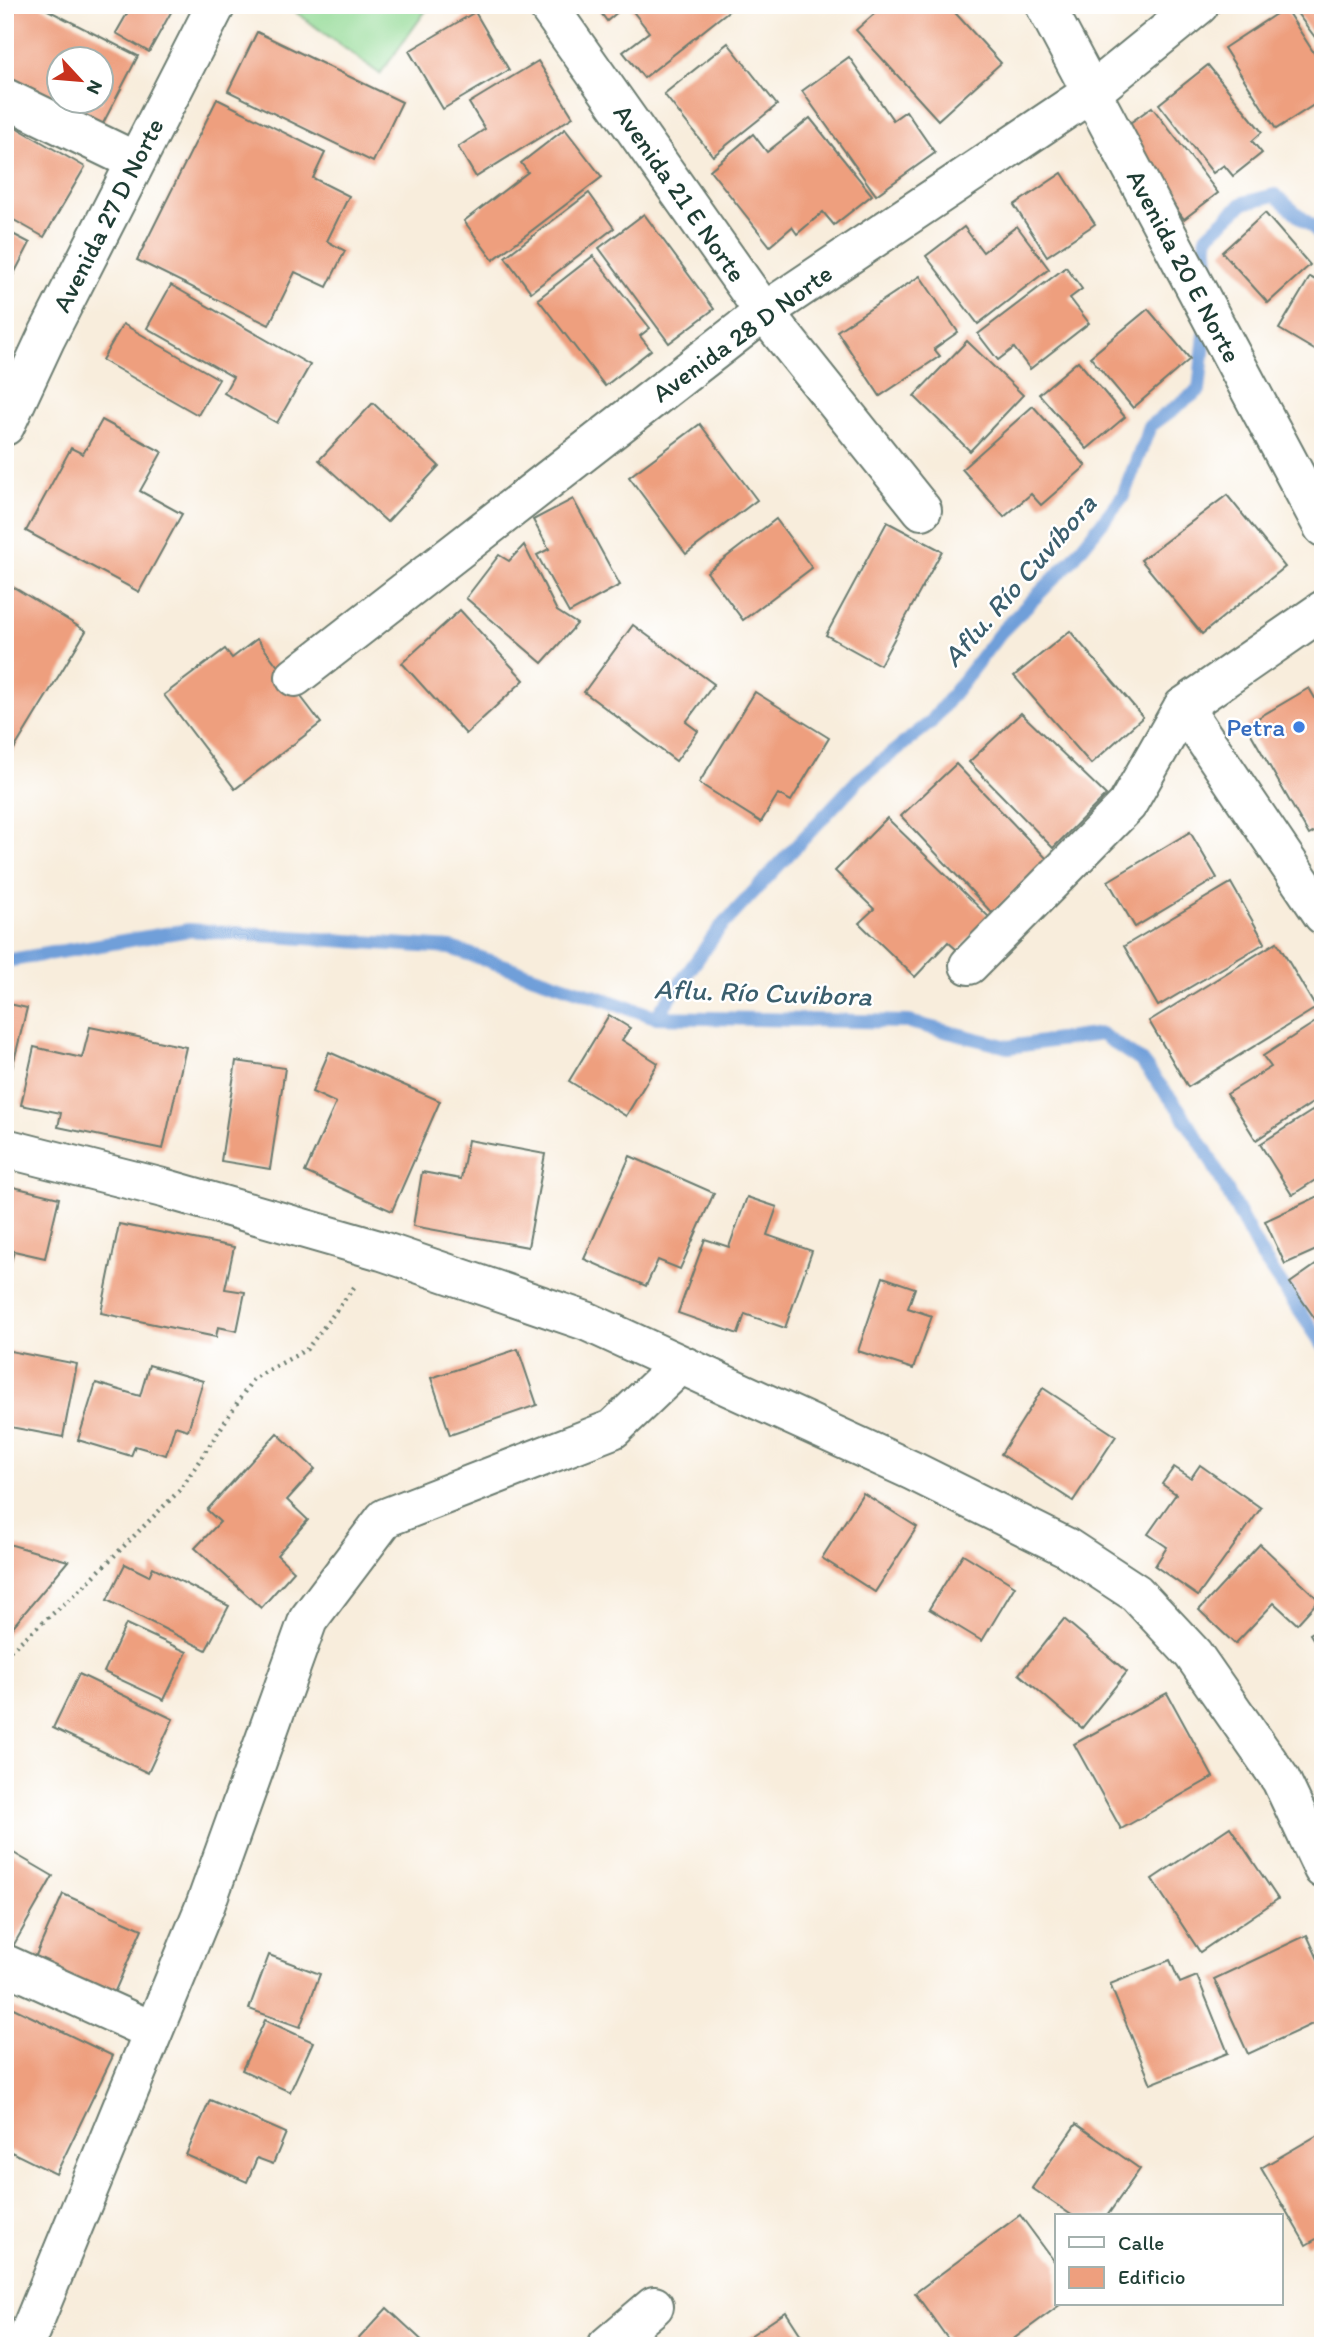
<svg xmlns="http://www.w3.org/2000/svg" width="1328" height="2351" font-family="Itim,sans-serif">
<style>
.green{fill:#93da95;stroke:#598c64;stroke-width:2}
.lines{fill:none;stroke-linecap:round;stroke-linejoin:round}
.stream{stroke:#709fd9;stroke-width:14}
.building{fill:#ee9f7e;fill-rule:evenodd}
.street-casing{stroke:#6b7b6f;stroke-width:42}
.path{stroke:#6b7b6f;stroke-width:4.5;stroke-dasharray:2 5;stroke-linecap:butt}
.street{stroke:#fff;stroke-width:38}
.shop-dot{fill:#3f7fe0;stroke:#fff;stroke-width:2.5}
.labels{text-anchor:middle;stroke-width:5;stroke-linejoin:round;paint-order:stroke}
.street-label{font-size:26px;fill:#1f3d34;stroke:#fff}
.shop-label{font-size:26px;fill:#366cbe;stroke:#fff;text-anchor:end}
.water-label{font-size:28px;font-style:italic;fill:#3b5f6e;stroke:#fff}
</style>
<rect width="100%" height="100%" fill="#fff"/>
<filter id="ink" filterUnits="userSpaceOnUse"><feTurbulence type="fractalNoise" baseFrequency=".0143" numOctaves="2"/><feDisplacementMap in="SourceGraphic" scale="14" xChannelSelector="R" yChannelSelector="G"/><feConvolveMatrix kernelMatrix="1 2 1 2 8 2 1 2 1" color-interpolation-filters="sRGB"/></filter>
<filter id="wash" filterUnits="userSpaceOnUse"><feTurbulence type="fractalNoise" baseFrequency=".00686" numOctaves="4" result="noise"/><feDisplacementMap in="SourceGraphic" scale="28" xChannelSelector="R" yChannelSelector="G"/><feGaussianBlur stdDeviation="1.57" result="paint"/><feColorMatrix in="noise" values="0 0 0 0 0 0 0 0 0 0 0 0 0 0 0 0 0 1.4 0 .05"/><feComposite in="paint" operator="in"/></filter>
<g filter="url(#wash)">
<rect width="100%" height="100%" fill="#f8eddc"/>
<path class="green" d="M286,5H430L380,74Z"/>
<g class="lines">
<g class="stream">
<path d="M1210,289L1206,237L1243,203L1275,195L1316,230L1323,241"/>
<path d="M5,961L189,930L451,948L656,1017L909,1022L1008,1047L1101,1034L1141,1061L1178,1108L1206,1151L1260,1253L1323,1345"/>
<path d="M656,1017L719,929L858,780L931,722L1001,632L1071,561L1123,496L1150,426L1199,390L1206,326"/>
</g>
</g>
<g id="blocks">
<g class="building">
<path d="M18,5H38L138,56L96,137L5,91V30ZM60,60H102V102H60Z"/>
<path d="M132,5H175L149,52L116,33Z"/>
<path d="M595,5H626L607,21Z"/>
<path d="M628,5H736L644,78L623,52L649,32Z"/>
<path d="M884,5H948L1001,63L938,120L856,30Z"/>
<path d="M1291,5H1323V48Z"/>
<path d="M1285,8L1323,67V99L1276,129L1224,48Z"/>
<path d="M475,12L509,70L443,109L409,51Z"/>
<path d="M257,32L402,102L373,162L228,91Z"/>
<path d="M728,43L777,105L713,156L664,94Z"/>
<path d="M849,57L893,120L906,111L935,153L876,195L802,91Z"/>
<path d="M538,61L573,117L476,177L458,147L485,129L469,103Z"/>
<path d="M1208,65L1262,132L1252,141L1262,153L1233,176L1224,165L1213,173L1159,104Z"/>
<path d="M217,99L325,153L313,178L349,196L327,241L345,251L327,287L295,272L269,325L137,260Z"/>
<path d="M1152,107L1218,193L1184,219L1119,131Z"/>
<path d="M810,118L872,195L834,225L823,212L797,234L792,227L770,246L710,170L753,134L767,152Z"/>
<path d="M5,121L85,167L44,237L5,215Z"/>
<path d="M565,129L602,177L493,260L464,221L528,172L521,163Z"/>
<path d="M1062,173L1095,224L1047,256L1014,205Z"/>
<path d="M589,193L614,228L531,292L505,257Z"/>
<path d="M1265,213L1310,265L1268,303L1222,252Z"/>
<path d="M644,214L714,309L669,343L599,248Z"/>
<path d="M1017,226L1049,269L978,324L926,256L964,227L983,252Z"/>
<path d="M5,230L30,243L5,291Z"/>
<path d="M593,256L650,328L640,336L651,350L605,386L538,299Z"/>
<path d="M1066,267L1082,289L1070,298L1089,323L1030,369L1014,348L998,360L978,334Z"/>
<path d="M920,276L958,332L934,349L940,356L880,396L837,331Z"/>
<path d="M1310,277L1323,284V355L1279,329Z"/>
<path d="M171,285L310,365L277,423L224,393L233,377L147,328Z"/>
<path d="M1148,309L1190,359L1133,408L1090,357Z"/>
<path d="M123,324L219,379L198,415L102,360Z"/>
<path d="M967,341L1023,395L970,451L914,396Z"/>
<path d="M1078,361L1125,417L1087,449L1039,394Z"/>
<path d="M373,403L439,466L387,522L319,460Z"/>
<path d="M1033,406L1086,466L1041,505L1031,494L1004,517L962,469Z"/>
<path d="M102,420L162,452L140,491L182,514L139,592L26,531L71,448L83,454Z"/>
<path d="M700,424L757,500L686,554L629,477Z"/>
<path d="M1227,495L1285,567L1202,634L1141,560Z"/>
<path d="M573,499L620,585L569,613L537,555L549,549L533,520Z"/>
<path d="M776,519L812,568L743,620L707,572Z"/>
<path d="M887,522L942,551L880,665L826,635Z"/>
<path d="M524,545L557,611L577,624L542,663L466,598L499,555L509,561Z"/>
<path d="M5,582L86,631L5,764Z"/>
<path d="M460,610L524,680L466,734L402,663Z"/>
<path d="M633,625L714,684L686,722L698,731L676,761L584,692Z"/>
<path d="M1070,631L1143,717L1091,764L1014,676Z"/>
<path d="M257,639L321,723L235,789L164,695L225,649L232,658Z"/>
<path d="M1309,688L1323,712V827L1309,835L1246,725Z"/>
<path d="M755,692L829,738L791,801L778,794L761,822L699,783Z"/>
<path d="M1021,713L1106,795L1053,848L969,762Z"/>
<path d="M956,764L1048,860L992,913L901,816Z"/>
<path d="M887,818L989,917L957,950L948,942L915,977L859,923L874,909L835,871Z"/>
<path d="M1190,832L1217,878L1135,927L1108,881Z"/>
<path d="M1231,883L1265,943L1158,1006L1124,946Z"/>
<path d="M1277,942L1316,1008L1188,1087L1149,1021Z"/>
<path d="M5,1003L27,1008L6,1093L5,1092Z"/>
<path d="M609,1015L630,1028L622,1040L658,1063L626,1116L569,1081Z"/>
<path d="M1320,1019L1323,1023V1096L1256,1140L1227,1094L1271,1067L1263,1056Z"/>
<path d="M90,1027L186,1047L163,1149L58,1127L61,1113L21,1105L34,1047L82,1058Z"/>
<path d="M329,1052L440,1101L392,1211L305,1172L336,1103L312,1092Z"/>
<path d="M236,1061L285,1068L270,1169L221,1161Z"/>
<path d="M1323,1104V1175L1292,1195L1260,1144Z"/>
<path d="M468,1140L545,1154L528,1247L413,1226L422,1172L461,1179Z"/>
<path d="M630,1156L714,1193L680,1269L658,1260L646,1286L584,1259Z"/>
<path d="M5,1185L59,1198L45,1258L14,1251L6,1281Z"/>
<path d="M1323,1194V1247L1285,1264L1265,1221Z"/>
<path d="M747,1197L777,1207L767,1235L812,1251L785,1328L745,1314L738,1334L678,1313L705,1239L729,1247Z"/>
<path d="M119,1224L234,1247L225,1289L245,1292L237,1331L218,1327L216,1337L101,1313Z"/>
<path d="M1323,1260V1330L1290,1283Z"/>
<path d="M883,1277L915,1288L908,1308L932,1316L913,1369L858,1351Z"/>
<path d="M518,1349L537,1405L450,1435L431,1378Z"/>
<path d="M5,1350L77,1364L63,1437L5,1426Z"/>
<path d="M149,1365L203,1381L188,1430L175,1426L166,1455L135,1446L131,1456L78,1440L96,1383L140,1396Z"/>
<path d="M1043,1388L1116,1436L1073,1501L1001,1454Z"/>
<path d="M277,1433L315,1469L287,1500L308,1520L277,1555L294,1571L261,1608L195,1548L220,1522L207,1510Z"/>
<path d="M1200,1465L1261,1508L1198,1596L1155,1566L1167,1547L1148,1534L1176,1494L1162,1484L1174,1467L1191,1478Z"/>
<path d="M863,1493L917,1527L875,1592L822,1558Z"/>
<path d="M5,1543L68,1561L5,1636Z"/>
<path d="M1260,1544L1319,1600L1297,1624L1274,1603L1235,1644L1199,1610Z"/>
<path d="M963,1554L1015,1586L982,1641L929,1609Z"/>
<path d="M125,1564L149,1576L153,1567L229,1606L206,1650L107,1600Z"/>
<path d="M1064,1619L1127,1672L1082,1728L1019,1674Z"/>
<path d="M126,1624L187,1652L164,1700L104,1672Z"/>
<path d="M1323,1625V1655L1310,1634Z"/>
<path d="M79,1674L173,1719L148,1773L53,1728Z"/>
<path d="M1167,1693L1213,1777L1121,1829L1074,1744Z"/>
<path d="M1230,1827L1278,1899L1200,1952L1152,1879Z"/>
<path d="M5,1848L53,1876L12,1948L5,1944Z"/>
<path d="M63,1894L142,1929L112,1998L33,1962Z"/>
<path d="M1307,1935L1323,1970V2019L1248,2054L1214,1979Z"/>
<path d="M269,1955L320,1974L300,2027L249,2009Z"/>
<path d="M1170,1960L1180,1983L1197,1976L1228,2053L1151,2084L1110,1984Z"/>
<path d="M5,2004L113,2056L56,2174L5,2149Z"/>
<path d="M265,2020L313,2042L290,2092L242,2070Z"/>
<path d="M210,2100L286,2133L273,2164L257,2158L247,2182L186,2155Z"/>
<path d="M1076,2124L1140,2169L1107,2216H1073L1032,2188Z"/>
<path d="M1323,2132V2235L1306,2245L1261,2168Z"/>
<path d="M1020,2215L1057,2265V2304H1061L1004,2346H953L915,2293Z"/>
<path d="M387,2308L428,2346H352Z"/>
<path d="M786,2312L808,2346H735Z"/>
</g>
</g>
</g>
<g filter="url(#ink)">
<use href="#blocks" fill-opacity="0" stroke="#6b7b6f" stroke-width="2"/>
<g class="lines">
<defs>
<g id="street">
<path d="M547,5L764,312L922,510"/>
<path d="M1045,5L1323,527"/>
<path d="M5,98L135,161"/>
<path d="M5,426L46,338L216,5"/>
<path d="M295,677L764,312L1092,92L1199,5"/>
<path d="M1183,707L1323,915"/>
<path d="M969,965L1127,805L1183,707L1323,610"/>
<path d="M5,1148L163,1188L382,1251L586,1321L913,1471L1066,1547L1136,1593L1193,1654L1281,1780L1323,1869"/>
<path d="M5,1964L153,2031"/>
<path d="M24,2346L205,1906L308,1620L385,1518L613,1429L680,1365"/>
<path d="M607,2346L654,2306"/>
</g>
</defs>
<use href="#street" class="street-casing"/>
<path class="path" d="M5,1655L79,1591L180,1490L253,1379L307,1349L355,1286"/>
<use href="#street" class="street"/>
</g>
</g>
<circle class="shop-dot" cx="1299" cy="727" r="7"/>
<g class="labels">
<g class="street-label">
<text transform="translate(680 193) rotate(55)" y="9">Avenida 21 E Norte</text>
<text transform="translate(108 215) rotate(-63)" y="9">Avenida 27 D Norte</text>
<text transform="translate(1184 266) rotate(62)" y="9">Avenida 20 E Norte</text>
<text transform="translate(742 333) rotate(-36)" y="9">Avenida 28 D Norte</text>
</g>
<g class="shop-label">
<text x="1285" y="736">Petra</text>
</g>
<g class="water-label">
<text transform="translate(1019 580) rotate(-49)" y="10">Aflu. Río Cuvíbora</text>
<text transform="translate(763 992) rotate(2)" y="10">Aflu. Río Cuvibora</text>
</g>
</g>
<rect width="1328" height="2351" fill="none" stroke="#fff" stroke-width="28"/>
<rect x="1055" y="2214" width="228" height="91" fill="#ffffff" stroke="#a5b1ae" stroke-width="2"/>
<rect x="1069" y="2237" width="35" height="10" fill="#ffffff" stroke="#a5b1ae" stroke-width="2"/>
<text x="1118" y="2250" font-size="21" fill="#1f3d34">Calle</text>
<rect x="1069" y="2267" width="35" height="21" fill="#ee9f7e" stroke="#a5b1ae" stroke-width="2"/>
<text x="1118" y="2284" font-size="21" fill="#1f3d34">Edificio</text>
<g transform="translate(80 80) rotate(116)"><circle r="33" fill="#ffffff" stroke="#a5b1ae" stroke-width="2"/>
<path d="M0-5L12 26L0 18L-12 26Z" fill="#c8321e"/>
<text y="-10" font-size="19" font-weight="bold" text-anchor="middle" fill="#1f3d34">N</text>
</g>
</svg>
